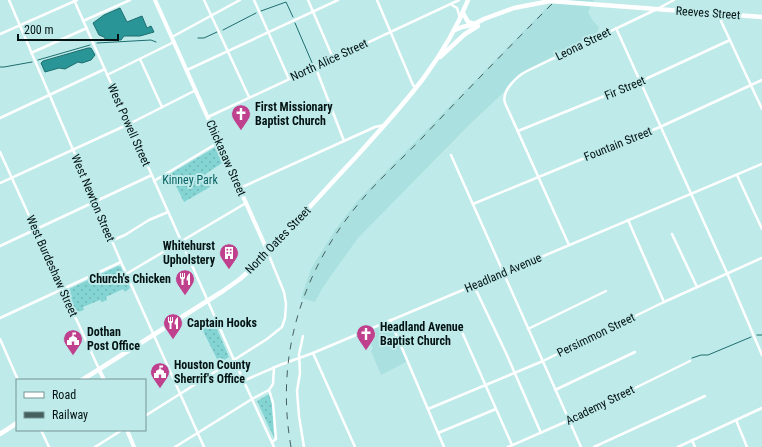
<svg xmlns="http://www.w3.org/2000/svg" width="762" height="447" font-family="'Roboto Condensed',sans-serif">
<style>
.built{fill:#aae0e0}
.grass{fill:url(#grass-dots)}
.water{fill:#2a9597;stroke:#1e6e6f}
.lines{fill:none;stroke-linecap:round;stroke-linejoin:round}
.stream{stroke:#1e6e6f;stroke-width:1}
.street{stroke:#fff;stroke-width:2.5}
.secondary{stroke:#fff;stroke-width:4}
.primary{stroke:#fff;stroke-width:4.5}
.rail{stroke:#465f5f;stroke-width:1;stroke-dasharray:7 7;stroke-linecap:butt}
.labels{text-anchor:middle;stroke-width:4;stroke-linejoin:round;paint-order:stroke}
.street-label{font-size:12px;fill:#031212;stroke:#bfeaea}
.poi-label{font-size:12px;font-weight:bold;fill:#031212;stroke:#bfeaea;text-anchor:start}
.park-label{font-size:12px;fill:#0c6364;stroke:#bfeaea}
</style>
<defs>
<pattern id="grass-dots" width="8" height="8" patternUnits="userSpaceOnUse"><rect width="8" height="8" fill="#84d4d4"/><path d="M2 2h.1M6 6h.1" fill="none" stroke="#70b5b5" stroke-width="1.8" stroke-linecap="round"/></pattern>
</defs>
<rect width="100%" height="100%" fill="#bfeaea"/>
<g class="built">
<path d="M554,0H594L588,12L593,21L599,27L597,33L519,74L502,94L471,123L358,238L323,287L315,302L301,298L311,269L335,230L359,199Z"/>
<path d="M390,320L408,361L381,375L371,351L373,348L365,332Z"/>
</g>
<g class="grass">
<path d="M219,145L225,161L204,175L210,187L184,202L170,174Z"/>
<path d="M118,266L121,267L130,288L125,292L123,289L106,297L107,300L102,302L100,300L83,307L84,310L78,312H75L72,305L70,297L65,291Z"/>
<path d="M214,322L229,357L219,363L202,329Z"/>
<path d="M269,394L272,404L274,438L257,401Z"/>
</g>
<g class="water">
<path d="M120,8L127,22L142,16L147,28L151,26L154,32L140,36H124L121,40H106L104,37L99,35L93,23L104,15Z"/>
<path d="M88,48H91L95,55L91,60L82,63L78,62L65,69L59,68L45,72L41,63L43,61Z"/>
</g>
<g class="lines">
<g class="stream">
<path d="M261,11L286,2L293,17"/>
<path d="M295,23L313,65"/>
<path d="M223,30L256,13"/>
<path d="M198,38H204L217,32"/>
<path d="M97,43L151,40L156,42"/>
<path d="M38,60L90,45"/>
<path d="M0,67H4L32,62"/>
<path d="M757,335H762"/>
<path d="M692,358L701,355H708L751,337"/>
</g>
<g class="street">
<path d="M9,0L121,262L204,447"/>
<path d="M74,0L234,360L274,447"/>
<path d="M204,0L249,97"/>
<path d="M254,0L289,79"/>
<path d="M308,0L333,58"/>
<path d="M377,0L413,85L416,88"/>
<path d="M452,5L457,8L460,18"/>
<path d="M659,8L674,0"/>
<path d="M721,14V21L762,109"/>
<path d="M83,21L130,0"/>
<path d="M616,28L727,273L762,355"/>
<path d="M0,34L77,0"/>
<path d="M172,37L240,0"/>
<path d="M31,53L87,28"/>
<path d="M140,59L162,107"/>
<path d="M315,66L344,141"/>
<path d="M187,70L338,0"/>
<path d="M107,75L174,42"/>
<path d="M208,117L459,0"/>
<path d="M0,118L105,69"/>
<path d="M518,131L639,82L730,40"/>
<path d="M0,152L99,369"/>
<path d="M451,155L581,447"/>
<path d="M737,175L762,229"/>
<path d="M154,181L219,142"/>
<path d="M0,183L129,124L196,90"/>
<path d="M240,188L375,127L384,125"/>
<path d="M473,204L660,127L762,80"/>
<path d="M628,220L664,302"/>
<path d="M672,234L697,287"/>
<path d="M111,241L125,235L149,220L168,212"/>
<path d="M569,245L505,103C501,91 517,76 527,71L655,10"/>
<path d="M0,246L152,175"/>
<path d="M126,274L246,203"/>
<path d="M474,286L506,353L541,433"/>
<path d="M0,318L121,262"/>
<path d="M390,320L444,447"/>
<path d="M528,329L606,291"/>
<path d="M462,332L512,445"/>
<path d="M303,336L299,354L300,373L297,391L299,416L304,447"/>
<path d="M0,339L18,380"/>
<path d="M313,353L355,447"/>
<path d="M243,381L280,365L313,353L762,164"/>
<path d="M555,390L635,352"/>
<path d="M428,409L543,361L664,302L762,258"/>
<path d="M145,416L267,339L282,327L285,318L286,304L284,292L268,253"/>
<path d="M736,420L747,447"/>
<path d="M41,430L49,447"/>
<path d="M438,433L496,409"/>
<path d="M692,440L695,447"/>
<path d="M272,442L276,439L273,403L269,390L273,384L274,367"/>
<path d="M95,447L122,430"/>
<path d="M175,447L252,399L269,390"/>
<path d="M508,447L572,419L690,361"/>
<path d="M594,447L705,396"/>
<path d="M678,447L762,408"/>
</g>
<g class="secondary">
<path d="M155,0L268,252"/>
<path d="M99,369L104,380"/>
<path d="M127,430L134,447"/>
</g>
<g class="primary">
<path d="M463,13L468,22L474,24"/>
<path d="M455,30L462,27L472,25L484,19L514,8L550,1L762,17"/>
<path d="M440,57L465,34L478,26"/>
<path d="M82,380L223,291L240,279L259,262C291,228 322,193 354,159C400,108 442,65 468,0"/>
<path d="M0,434L17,423"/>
</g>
<path class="rail" d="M291,447C275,357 301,272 360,202C379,179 402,159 423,137C466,91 511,45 556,0"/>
</g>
<defs>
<symbol id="church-pin" viewBox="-11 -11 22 30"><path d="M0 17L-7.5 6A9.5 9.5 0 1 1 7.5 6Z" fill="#bf418e" stroke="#bfeaea"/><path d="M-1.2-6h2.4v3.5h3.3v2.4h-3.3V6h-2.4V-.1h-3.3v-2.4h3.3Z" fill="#fff"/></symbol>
<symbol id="building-pin" viewBox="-11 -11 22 30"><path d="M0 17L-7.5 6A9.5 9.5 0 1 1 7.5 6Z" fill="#bf418e" stroke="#bfeaea"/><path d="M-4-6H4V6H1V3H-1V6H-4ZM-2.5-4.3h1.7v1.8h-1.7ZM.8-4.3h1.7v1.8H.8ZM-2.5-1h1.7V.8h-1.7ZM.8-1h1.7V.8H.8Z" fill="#fff"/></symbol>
<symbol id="restaurant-pin" viewBox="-11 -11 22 30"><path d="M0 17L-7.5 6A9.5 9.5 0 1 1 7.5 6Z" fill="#bf418e" stroke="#bfeaea"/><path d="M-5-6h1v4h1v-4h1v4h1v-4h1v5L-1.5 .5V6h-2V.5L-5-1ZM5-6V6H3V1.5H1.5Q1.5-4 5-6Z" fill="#fff"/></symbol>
<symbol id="civic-pin" viewBox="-11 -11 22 30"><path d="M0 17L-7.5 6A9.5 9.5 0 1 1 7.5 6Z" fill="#bf418e" stroke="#bfeaea"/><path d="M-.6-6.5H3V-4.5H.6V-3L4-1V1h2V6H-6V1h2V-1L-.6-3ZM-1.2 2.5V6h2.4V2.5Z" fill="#fff"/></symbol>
</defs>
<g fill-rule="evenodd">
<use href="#church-pin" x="230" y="103" width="22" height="30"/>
<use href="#building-pin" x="218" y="242" width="22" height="30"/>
<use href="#restaurant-pin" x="174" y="268" width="22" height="30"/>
<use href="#restaurant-pin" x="162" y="312" width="22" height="30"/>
<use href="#church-pin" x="355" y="323" width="22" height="30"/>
<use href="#civic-pin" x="62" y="328" width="22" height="30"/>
<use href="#civic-pin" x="149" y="361" width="22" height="30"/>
</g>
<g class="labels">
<g class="street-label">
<text transform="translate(708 13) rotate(4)" y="4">Reeves Street</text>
<text transform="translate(583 44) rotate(-26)" y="4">Leona Street</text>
<text transform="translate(329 60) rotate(-25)" y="4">North Alice Street</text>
<text transform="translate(625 88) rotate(-23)" y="4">Fir Street</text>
<text transform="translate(129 125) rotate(66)" y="4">West Powell Street</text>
<text transform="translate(618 144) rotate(-22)" y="4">Fountain Street</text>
<text transform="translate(226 158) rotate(66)" y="4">Chickasaw Street</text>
<text transform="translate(93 198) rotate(67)" y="4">West Newton Street</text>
<text transform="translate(278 240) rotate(-46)" y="4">North Oates Street</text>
<text transform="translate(52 266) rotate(66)" y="4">West Burdeshaw Street</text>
<text transform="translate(503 273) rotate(-23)" y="4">Headland Avenue</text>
<text transform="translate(596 335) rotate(-26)" y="4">Persimmon Street</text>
<text transform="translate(600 405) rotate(-26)" y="4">Academy Street</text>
</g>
<g class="poi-label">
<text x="255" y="111">First Missionary<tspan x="255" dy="14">Baptist Church</tspan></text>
<text x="215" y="250" text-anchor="end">Whitehurst<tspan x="215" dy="14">Upholstery</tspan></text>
<text x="171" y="283" text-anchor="end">Church's Chicken</text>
<text x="187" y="327">Captain Hooks</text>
<text x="380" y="331">Headland Avenue<tspan x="380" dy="14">Baptist Church</tspan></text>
<text x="87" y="336">Dothan<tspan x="87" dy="14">Post Office</tspan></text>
<text x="174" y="369">Houston County<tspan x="174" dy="14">Sherrif's Office</tspan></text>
</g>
<g class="park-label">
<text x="190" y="184">Kinney Park</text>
</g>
</g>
<rect x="16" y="379" width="130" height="52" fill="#bfeaea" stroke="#749494"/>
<rect x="24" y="392" width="20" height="6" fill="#ffffff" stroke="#749494"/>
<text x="52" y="399" font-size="12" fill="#031212">Road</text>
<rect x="24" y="412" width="20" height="6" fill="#465f5f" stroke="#749494"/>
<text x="52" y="419" font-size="12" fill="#031212">Railway</text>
<path d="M18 34v6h100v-6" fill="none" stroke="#031212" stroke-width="2"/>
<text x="24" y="34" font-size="12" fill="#031212" stroke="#bfeaea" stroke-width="3" paint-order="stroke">200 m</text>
</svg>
